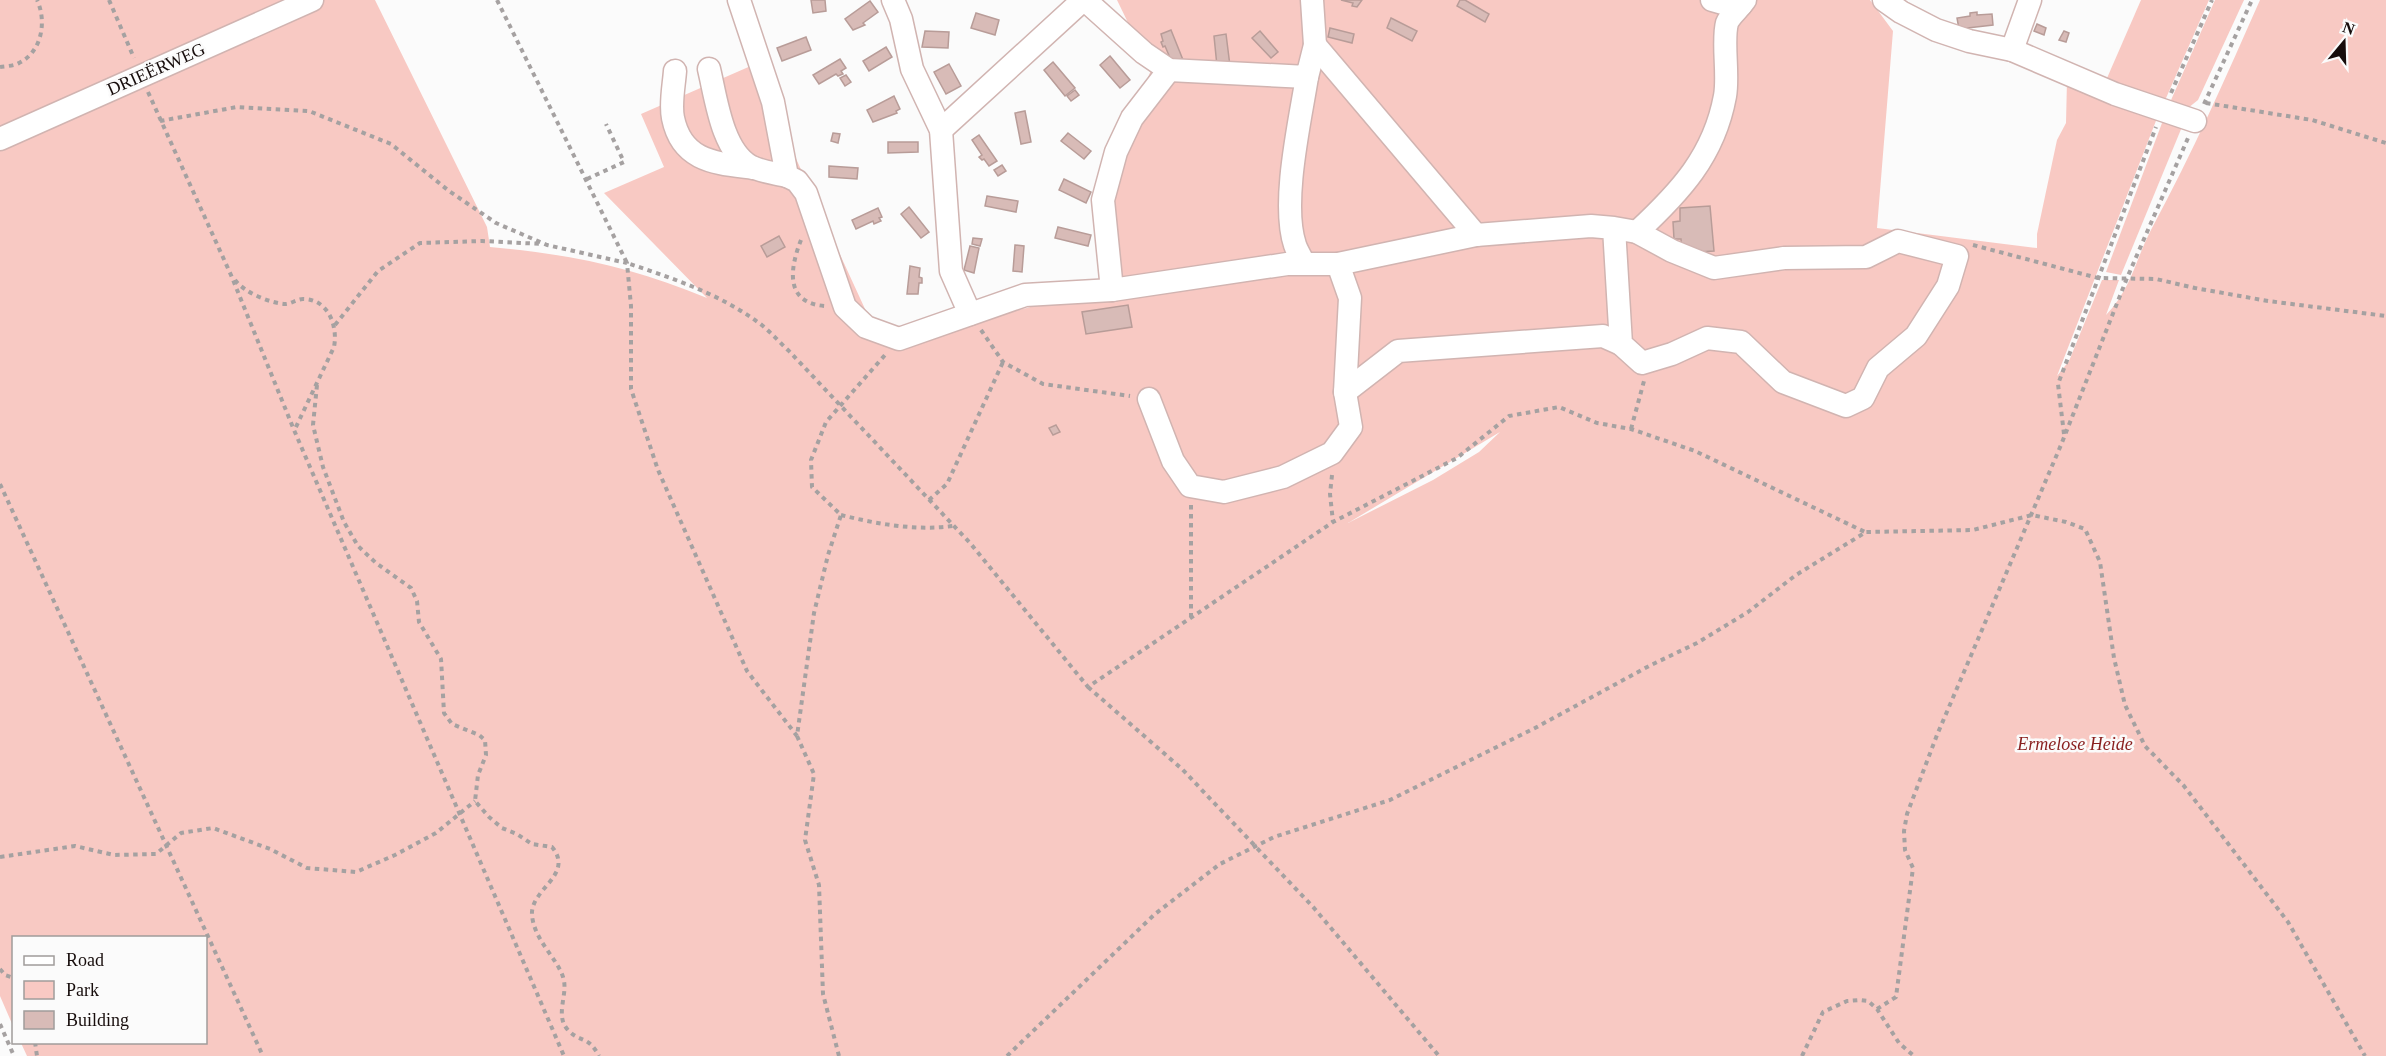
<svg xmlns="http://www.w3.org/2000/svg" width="2386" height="1056" font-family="Georgia,serif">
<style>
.green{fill:#f8c9c3;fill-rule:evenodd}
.building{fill:#d8bbb7;stroke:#b89c98;stroke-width:1.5}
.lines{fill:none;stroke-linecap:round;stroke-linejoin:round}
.minor-casing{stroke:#d1b4b1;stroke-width:25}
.path{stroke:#a5a1a1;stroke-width:4;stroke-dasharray:4.5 4.5;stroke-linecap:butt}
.minor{stroke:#fff;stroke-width:22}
.labels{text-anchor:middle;stroke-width:5;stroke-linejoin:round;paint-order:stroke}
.street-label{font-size:18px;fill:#170d0c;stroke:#fbfbfb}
.park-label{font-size:18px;font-style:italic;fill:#891f1e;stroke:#fbfbfb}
</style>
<rect width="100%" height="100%" fill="#fbfbfb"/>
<g class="green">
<path d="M0,0H375L487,227L490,247C569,254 633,267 707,298L604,193L664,167L641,114L753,65L882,346L1107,287L1102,195L1151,70L1117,0H1870L1893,31L1877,228L2037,248V234L2057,140L2066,123L2067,80L2159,113L2057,376L2069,361L2102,280H2119L2106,315C2132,288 2135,260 2152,228C2192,154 2226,77 2260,0H2386V1056H27L21,1043L206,1042V938H14L13,1026L0,996ZM1500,432L1479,452L1433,480L1348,523Z"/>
<path d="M2141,0H2209L2163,105L2104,85Z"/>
<path d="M2215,0H2244L2198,100L2188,108L2168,107Z"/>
<path d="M2165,115L2184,122L2121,275L2106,272Z"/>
</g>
<g class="building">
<path d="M811,0H825L826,11L813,13Z"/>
<path d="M1341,0H1362L1357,7L1352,6L1353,3Z"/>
<path d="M1460,0H1465L1489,14L1485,22L1457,6Z"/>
<path d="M870,1L878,12L863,23L865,25L853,30L845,19Z"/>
<path d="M1977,12V15L1992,14L1993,25L1959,29L1957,18L1970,16V13Z"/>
<path d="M976,13L999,20L995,35L971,28Z"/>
<path d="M1391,18L1417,31L1412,41L1387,28Z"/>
<path d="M2037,24L2046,28L2044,35L2034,31Z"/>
<path d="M1330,28L1354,34L1352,43L1328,37Z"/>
<path d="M1171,30L1183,60L1173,65L1165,46L1163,47L1161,42L1163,41L1161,34Z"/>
<path d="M925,31L949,32L948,48L922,47Z"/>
<path d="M1260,31L1278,52L1271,58L1252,38Z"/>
<path d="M2064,31L2069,33L2066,42L2059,40Z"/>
<path d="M1226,34L1230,66H1217L1214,36Z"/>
<path d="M806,37L811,50L782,61L777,48Z"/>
<path d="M886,47L892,57L869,71L863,61Z"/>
<path d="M1110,56L1130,80L1120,88L1100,65Z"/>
<path d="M840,59L846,68L841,71L843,74L838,76L836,74L819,84L813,75Z"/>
<path d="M1053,62L1075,88L1065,96L1044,70Z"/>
<path d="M949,64L961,86L946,94L934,72Z"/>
<path d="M846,75L851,82L845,86L840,78Z"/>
<path d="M1075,90L1079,95L1071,101L1067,96Z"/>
<path d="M894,96L900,109L896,111L897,113L873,122L867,110Z"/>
<path d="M1025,111L1031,142L1021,144L1015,113Z"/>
<path d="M833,133L840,134L838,143L831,141Z"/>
<path d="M1068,133L1091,151L1084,159L1061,141Z"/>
<path d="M979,135L997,161L989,166L984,159L982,160L979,157L982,155L972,140Z"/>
<path d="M888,142H918V152L888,153Z"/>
<path d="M1002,165L1006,171L998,176L994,170Z"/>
<path d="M829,166L858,168L857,179L829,177Z"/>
<path d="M1064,179L1091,192L1086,203L1059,190Z"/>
<path d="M987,196L1018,201L1016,212L985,206Z"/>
<path d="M1710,206L1714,251L1682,253L1681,239H1674L1673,222L1680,221V208Z"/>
<path d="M909,207L929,232L921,238L901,214Z"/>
<path d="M878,208L882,217L879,218L881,221L874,224L873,221L856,229L852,220Z"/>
<path d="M1058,227L1091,235L1088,246L1055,238Z"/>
<path d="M779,236L785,247L767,257L761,246Z"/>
<path d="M973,238L982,239L980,246L972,244Z"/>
<path d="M1015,245L1024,246L1022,272L1013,271Z"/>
<path d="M970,246L979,248L974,273L964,270Z"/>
<path d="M910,266L920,268L919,277L922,278V283H919L918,294H907Z"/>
<path d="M1128,305L1132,327L1086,334L1082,312Z"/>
<path d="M1056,425L1060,432L1053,435L1049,428Z"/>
</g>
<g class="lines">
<defs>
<g id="minor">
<path d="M739,0L773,102L787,176L797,181L806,193L845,307L866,327L899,339L1025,295L1112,290L1287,264H1338L1476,235L1591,226L1614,228L1637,232L1672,251L1714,268L1784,258L1866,257L1898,241L1957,256L1948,286L1916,336L1878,368L1863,398L1846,406L1783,382L1741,342L1707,338L1672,354L1642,363L1621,344L1614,228"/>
<path d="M893,0L901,19L912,69L941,130L951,271L970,314"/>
<path d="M1085,0L1144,53L1169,70L1307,77L1315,45L1312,0"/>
<path d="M1712,0L1726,4L1741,5L1745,0"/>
<path d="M1884,0L1901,12L1936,30L1969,41L2012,50L2115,94L2195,121"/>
<path d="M1315,45L1476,235"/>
<path d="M2012,50L2030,0"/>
<path d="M709,69C716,98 722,150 750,166C761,172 775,173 787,176"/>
<path d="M675,71C674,85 670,104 673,118C682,162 716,163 753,168"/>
<path d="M941,130L1083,0"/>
<path d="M0,139L312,0"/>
<path d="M1637,232C1680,192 1714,156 1725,96C1729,75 1722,41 1727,23C1729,17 1737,10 1741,5"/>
<path d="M1303,262C1301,257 1297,251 1295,245C1281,203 1300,121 1307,77"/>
<path d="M1112,290L1103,200L1116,152L1132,118L1169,70"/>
<path d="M1345,392L1398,351L1603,336L1621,344"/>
<path d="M1149,399L1173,461L1190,486L1224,492L1283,477L1332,453L1351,427L1345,392L1350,298L1338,264"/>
</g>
</defs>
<use href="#minor" class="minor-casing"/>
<g class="path">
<path d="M109,0L134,58"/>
<path d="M497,0L627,263C672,278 720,294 759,323C770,331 779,342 789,351L970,543L1088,687L1333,522L1457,458L1509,416L1559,407L1597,423L1631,429L1695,451L1865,532"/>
<path d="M0,67C6,66 14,66 19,63C42,52 47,21 37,0"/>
<path d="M148,92L231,275L294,430L564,1056"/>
<path d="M2171,93L2212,0"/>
<path d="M2206,103L2312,120L2386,143"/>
<path d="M2204,104L2252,0"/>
<path d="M160,121L237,107L309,111L391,144L449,191L496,223L547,245L627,263L631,306V389L658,470L747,671L797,736"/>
<path d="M587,179L624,162L606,124"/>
<path d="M801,240C790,268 784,303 825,306"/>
<path d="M1973,245L2098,278L2156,279L2195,288L2268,301L2386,316"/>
<path d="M235,280C244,292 269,303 285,304C291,304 297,299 303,299C329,299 338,327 334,347L295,429"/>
<path d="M335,325L378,271L420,243L482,241L543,244"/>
<path d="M981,330L1003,362L1043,384L1130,396"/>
<path d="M317,385L313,425L323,467L344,522L358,546L376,563L411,588L417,601L419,622L441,659L444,713L452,724L479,735L485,740L486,755L478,775L475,801L489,817L502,828L517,834L532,844L552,847C575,875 530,889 532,915C534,940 557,958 563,977C569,994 554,1015 568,1030C580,1043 588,1035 599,1056"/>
<path d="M1631,429L1644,381"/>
<path d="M2064,434L2058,384L2156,127"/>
<path d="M1332,475L1330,494L1333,522"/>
<path d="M0,484L263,1056"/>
<path d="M929,500L947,484L1003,362"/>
<path d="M1191,505V617"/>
<path d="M841,515C877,524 916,531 953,526"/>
<path d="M1088,687L1182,769L1256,847L1314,908L1439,1056"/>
<path d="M0,857L75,846L114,855L156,854L181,833L213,828L270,849L307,868L356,872L395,855L436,833L475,801"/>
<path d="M0,969L5,975L14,978"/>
<path d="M1877,1009L1896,997L1913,868L1905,850L1904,831L1907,814L1937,735L2061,445L2127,278L2188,138"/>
<path d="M0,1024L14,1056"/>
<path d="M35,1042L37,1056"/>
<path d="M839,1056L823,994L819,885L805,840L814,774L797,736L814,613L828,555L841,515L812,487L811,460L826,422L885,355"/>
<path d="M1007,1056L1155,914L1220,864L1274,837L1390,800L1535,728L1649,666L1697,643L1748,612L1796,575L1866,532L1973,530L2032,515L2066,522L2085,529L2100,562L2114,658L2125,705L2145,746L2184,786L2288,922L2365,1056"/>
<path d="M1802,1056L1823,1012L1847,1001L1859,1000L1868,1001L1877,1009L1899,1043L1914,1056"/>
</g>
<use href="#minor" class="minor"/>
</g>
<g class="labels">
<g class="street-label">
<text transform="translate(156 69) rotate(-24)" y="6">DRIEËRWEG</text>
</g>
<g class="park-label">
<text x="2075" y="750">Ermelose Heide</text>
</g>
</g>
<rect x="12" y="936" width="195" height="108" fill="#fbfbfb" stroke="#a09c9b" stroke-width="1.5"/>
<rect x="24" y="956" width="30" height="9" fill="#ffffff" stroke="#a09c9b" stroke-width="1.5"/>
<text x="66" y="966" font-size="18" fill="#170d0c">Road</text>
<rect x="24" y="981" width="30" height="18" fill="#f8c9c3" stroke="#a09c9b" stroke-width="1.5"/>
<text x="66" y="996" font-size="18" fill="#170d0c">Park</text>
<rect x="24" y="1011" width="30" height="18" fill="#d8bbb7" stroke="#a09c9b" stroke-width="1.5"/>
<text x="66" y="1026" font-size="18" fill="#170d0c">Building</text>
<g transform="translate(2344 42) rotate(19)" stroke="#fbfbfb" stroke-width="4.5" paint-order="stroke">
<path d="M0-4.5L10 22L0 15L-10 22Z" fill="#170d0c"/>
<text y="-9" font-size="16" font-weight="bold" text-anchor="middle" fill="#170d0c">N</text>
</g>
</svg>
